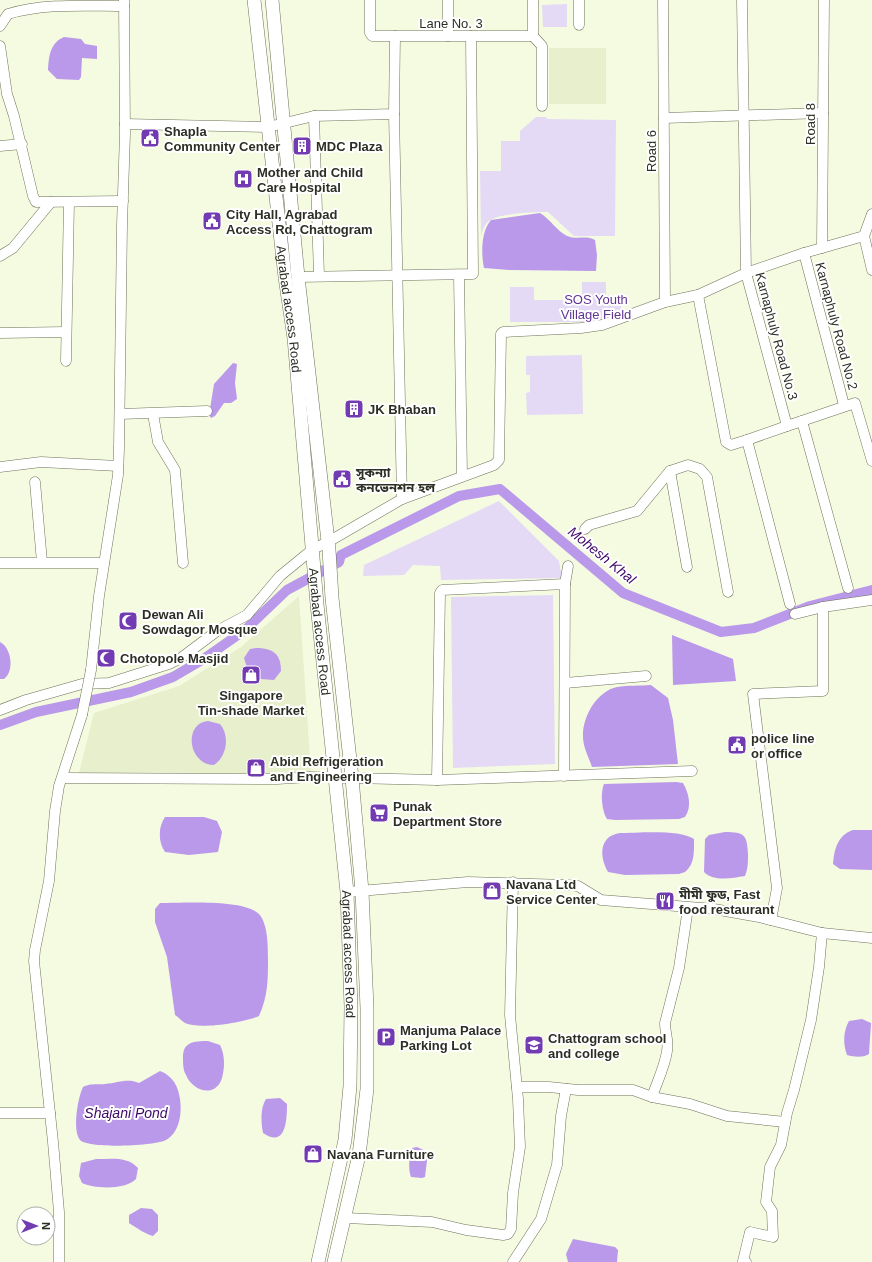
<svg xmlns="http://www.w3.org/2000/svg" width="872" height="1262" font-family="Arial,'Noto Sans Bengali',sans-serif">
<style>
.built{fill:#e8efcc}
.green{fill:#e4daf5}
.water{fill:#ba99ea}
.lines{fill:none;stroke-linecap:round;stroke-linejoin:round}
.canal{stroke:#ba99ea;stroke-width:10}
.minor-casing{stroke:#6d725a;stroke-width:11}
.major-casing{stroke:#6d725a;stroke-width:14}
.minor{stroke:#fff;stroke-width:10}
.major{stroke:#fff;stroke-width:13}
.minor-bridge-casing{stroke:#6d725a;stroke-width:11;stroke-linecap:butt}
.minor-bridge{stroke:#fff;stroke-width:10}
.labels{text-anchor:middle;stroke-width:4;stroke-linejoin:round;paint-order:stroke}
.street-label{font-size:13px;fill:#2d2f25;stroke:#fff}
.poi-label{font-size:13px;font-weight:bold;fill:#2d2f25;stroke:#fff;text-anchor:start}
.park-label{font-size:13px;fill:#603592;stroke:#fff}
.water-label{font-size:14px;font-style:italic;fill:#3d0769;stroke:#fff}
</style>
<rect width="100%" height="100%" fill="#f5fbe0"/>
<g class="built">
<rect x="549" y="48" width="57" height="56"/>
<path d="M299,596L311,773H79L94,713L179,686L241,647Z"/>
</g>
<g class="green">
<path d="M567,4V27H543L542,5Z"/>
<path d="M536,117H546L547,119L616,120L615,236H574L548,212C536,212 498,213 489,221C484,225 482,231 481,237L480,171H501V141H520V131Z"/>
<path d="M582,282H606V295H621V312L598,322H510V287H534V300H582Z"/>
<path d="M582,355L583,414L527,415L526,393L530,392V375H526V356Z"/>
<path d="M499,501L559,561L562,578L441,580L440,566L413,565L404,575L363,576L364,565Z"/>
<path d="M553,595L555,764L453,768L451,597Z"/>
</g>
<g class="water">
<path d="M64,37L81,39L85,44L97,46V59L82,58L81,77L79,80L57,79L48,70C49,56 50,43 64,37Z"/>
<path d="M540,213C550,219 557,231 567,236C576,240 587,235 595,240L597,255L596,271L509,270L484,268C481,254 481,231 491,220Z"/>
<path d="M233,363L237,364L235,383L237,399L231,403H224L215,416L211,418L209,415L214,384Z"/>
<path d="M672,635L733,659L736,681L673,685Z"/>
<path d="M0,642C11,647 15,671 4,679H0Z"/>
<path d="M256,648C273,648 281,654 281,671L274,680L261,679L248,671L244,658L250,649Z"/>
<path d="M651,685L668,698L673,720L678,764L592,767C589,758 583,747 583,737C582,717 597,691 617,687C628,685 640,686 651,685Z"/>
<path d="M208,721L220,724C230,736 227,756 214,765C188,765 183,723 208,721Z"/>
<path d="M676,782L683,783C689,793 692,807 685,817L679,819L615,820L607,819C602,812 600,793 604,784Z"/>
<path d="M165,817H204L217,821L222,832L218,852L189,855L165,852C158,842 158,827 165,817Z"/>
<path d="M853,830H872V870L840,869L833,864C834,849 838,835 853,830Z"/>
<path d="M725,832C745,832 747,835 748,854C748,863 748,868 745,876C732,878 714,882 704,872L705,839L709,835Z"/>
<path d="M620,833C638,833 680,829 694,839C694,851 695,864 685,872L679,874L625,875L608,872C599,856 599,836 620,833Z"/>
<path d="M160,903C183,903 244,899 259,914C268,924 268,946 268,959C268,980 268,996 259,1016C245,1022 200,1030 185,1023C182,1021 178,1017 175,1015L167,957L155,922V909Z"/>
<path d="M862,1019L871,1023L869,1054C863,1058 854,1057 847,1055C843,1045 843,1031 849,1021Z"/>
<path d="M208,1041L220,1045C225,1055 225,1067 222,1078C216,1098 193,1092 186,1075C183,1070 183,1063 183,1057C183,1052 184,1047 189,1044C194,1041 202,1041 208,1041Z"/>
<path d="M160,1071C173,1076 178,1086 180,1099C182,1113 180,1132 166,1140C155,1146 88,1149 80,1140C72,1130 78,1097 83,1087C91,1083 96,1085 105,1084C118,1083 127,1078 139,1083Z"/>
<path d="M280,1098L287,1104C287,1119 286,1149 263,1133C261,1123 260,1108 266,1099Z"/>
<path d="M417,1147L428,1152L425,1177L422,1178L411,1177C408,1170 409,1156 412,1148Z"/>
<path d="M96,1159C110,1159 128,1156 138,1168L136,1179C126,1190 94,1189 82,1183L79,1176L81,1163Z"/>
<path d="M141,1208L152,1209L158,1215V1231L153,1236C147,1235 135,1227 129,1223V1215Z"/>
<path d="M573,1239L615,1247L618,1250L617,1262H568L566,1254Z"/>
</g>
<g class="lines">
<path class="canal" d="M0,725L36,712L131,692L173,677L202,660L245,630L287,590L339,562L341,555L459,496L500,489L623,593L721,632L754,628L810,606L872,590"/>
<defs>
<g id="minor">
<path d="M370,0V33L372,36H533"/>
<path d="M448,0V36"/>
<path d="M579,0V25"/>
<path d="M663,0L665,302"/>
<path d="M742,0L746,273L787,426L855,403L872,461"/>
<path d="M0,26L8,14C45,3 85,6 124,6"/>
<path d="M533,36L542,46V106"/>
<path d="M533,36V0"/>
<path d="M0,46L7,94L14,116L33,196L36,202L123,201"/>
<path d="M314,116L319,276"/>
<path d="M664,118L823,113"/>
<path d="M125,124L268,127L314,116L394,114L395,36"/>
<path d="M0,146L22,144"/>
<path d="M864,236L872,270"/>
<path d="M822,248L824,0"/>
<path d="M804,253L844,405"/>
<path d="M0,256L13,248L51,202"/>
<path d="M459,275L462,476"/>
<path d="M298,277L473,274L471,36"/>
<path d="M698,295L726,442L731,445L747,440"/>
<path d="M0,333L66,332"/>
<path d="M66,361L69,202"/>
<path d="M120,414L207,411"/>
<path d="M153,414L158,442L175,470L183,563"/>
<path d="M802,421L848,588"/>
<path d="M787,426L747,440L790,604"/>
<path d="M0,467L41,462L118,466"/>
<path d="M670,471L687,567"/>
<path d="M35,482L42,562"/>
<path d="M402,499L494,465L499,460L501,334L503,332L581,328L602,325L665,302L698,295L746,273L804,253L864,236L872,214"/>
<path d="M585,529L589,525L637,511L670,471L688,465L700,469L707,477L728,592"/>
<path d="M0,563H104"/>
<path d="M565,584L568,566"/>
<path d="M795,614L823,607L872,600"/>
<path d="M91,670L99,596L118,475L119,448L122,225L125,133L124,0"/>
<path d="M565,683L646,676"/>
<path d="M0,710L26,700L82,684L109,683L169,664L181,658L217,631L247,615L280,576L313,549L328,542L402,499L394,114"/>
<path d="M63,778L277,779L309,777L437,780L440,593L442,590L565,584L564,776"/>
<path d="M437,780L692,771"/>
<path d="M347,892L468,882L567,885L578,886L601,900L714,909L759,917L822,933L872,938"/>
<path d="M771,920L777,888L753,694L823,691V607"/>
<path d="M517,1087H549L578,1090H633L652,1097L690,1104L727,1116L785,1122"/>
<path d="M652,1097C657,1082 665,1066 667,1051C669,1041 665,1033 665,1023L679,968L688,908"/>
<path d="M0,1113H50"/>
<path d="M346,1218L432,1222L466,1230L503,1235L508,1234L511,1229L513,1193L520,1147L518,1099L510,1015L513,882"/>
<path d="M59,1262V1212L53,1142L34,961L35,950L49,881L55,811L59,786L82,715"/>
<path d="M513,1262L541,1219L557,1165L561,1116L566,1089"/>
<path d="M746,1262L743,1261L750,1232L773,1237L772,1211L766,1202L770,1167L781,1145L787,1113L794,1090L811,1020L819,967L822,933"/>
</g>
<g id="major">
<path id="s1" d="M254,0L285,277L294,338L317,604L347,892L351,1007L350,1086L345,1140L318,1262"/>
<path d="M272,0L298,277L329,550L332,598L352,778L362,891L367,1008V1089L359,1155L334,1262"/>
</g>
</defs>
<use href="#minor" class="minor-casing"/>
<use href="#major" class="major-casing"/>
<use href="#minor" class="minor"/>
<use href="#major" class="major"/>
<defs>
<path id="minor-bridge" d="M82,715L91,670"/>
</defs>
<use href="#minor-bridge" class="minor-bridge-casing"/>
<use href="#minor-bridge" class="minor-bridge"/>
</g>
<defs>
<symbol id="civic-square" viewBox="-11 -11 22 22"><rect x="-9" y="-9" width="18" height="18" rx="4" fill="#733bb1" stroke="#fff"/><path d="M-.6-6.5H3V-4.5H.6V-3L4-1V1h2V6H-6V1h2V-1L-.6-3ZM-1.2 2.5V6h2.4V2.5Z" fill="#fff"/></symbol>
<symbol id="building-square" viewBox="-11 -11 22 22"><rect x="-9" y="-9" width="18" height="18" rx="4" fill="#733bb1" stroke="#fff"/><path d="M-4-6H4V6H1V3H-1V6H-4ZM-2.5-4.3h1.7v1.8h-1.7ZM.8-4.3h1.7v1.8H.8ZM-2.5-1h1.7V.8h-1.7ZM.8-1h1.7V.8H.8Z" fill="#fff"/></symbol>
<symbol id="hospital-square" viewBox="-11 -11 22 22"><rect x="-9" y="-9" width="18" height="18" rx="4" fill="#733bb1" stroke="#fff"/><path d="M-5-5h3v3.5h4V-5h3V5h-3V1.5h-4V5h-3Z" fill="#fff"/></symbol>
<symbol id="mosque-square" viewBox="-11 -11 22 22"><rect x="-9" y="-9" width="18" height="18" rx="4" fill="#733bb1" stroke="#fff"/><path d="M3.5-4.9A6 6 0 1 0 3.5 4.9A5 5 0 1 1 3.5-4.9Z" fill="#fff"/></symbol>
<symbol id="shop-square" viewBox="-11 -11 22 22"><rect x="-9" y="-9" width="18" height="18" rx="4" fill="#733bb1" stroke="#fff"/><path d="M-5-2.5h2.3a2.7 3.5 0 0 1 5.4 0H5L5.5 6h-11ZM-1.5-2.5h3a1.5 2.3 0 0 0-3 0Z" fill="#fff"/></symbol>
<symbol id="supermarket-square" viewBox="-11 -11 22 22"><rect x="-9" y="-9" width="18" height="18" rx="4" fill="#733bb1" stroke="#fff"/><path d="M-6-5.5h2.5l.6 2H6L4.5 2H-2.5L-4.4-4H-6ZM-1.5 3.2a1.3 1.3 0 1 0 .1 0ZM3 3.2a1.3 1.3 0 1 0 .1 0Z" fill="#fff"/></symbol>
<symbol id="restaurant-square" viewBox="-11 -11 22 22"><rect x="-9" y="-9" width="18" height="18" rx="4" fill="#733bb1" stroke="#fff"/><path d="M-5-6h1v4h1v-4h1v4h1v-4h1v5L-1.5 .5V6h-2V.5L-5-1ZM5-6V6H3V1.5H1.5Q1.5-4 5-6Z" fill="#fff"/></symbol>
<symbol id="parking-square" viewBox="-11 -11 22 22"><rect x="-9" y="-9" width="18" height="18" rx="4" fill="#733bb1" stroke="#fff"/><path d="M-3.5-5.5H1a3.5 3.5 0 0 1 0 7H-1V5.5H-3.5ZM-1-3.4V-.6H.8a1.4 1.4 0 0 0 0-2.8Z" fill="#fff"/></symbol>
<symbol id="school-square" viewBox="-11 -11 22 22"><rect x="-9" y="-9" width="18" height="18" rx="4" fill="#733bb1" stroke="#fff"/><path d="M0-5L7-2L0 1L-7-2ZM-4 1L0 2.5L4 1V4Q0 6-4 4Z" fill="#fff"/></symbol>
</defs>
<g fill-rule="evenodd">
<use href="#civic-square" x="139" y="127" width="22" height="22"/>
<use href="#building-square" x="291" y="135" width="22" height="22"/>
<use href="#hospital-square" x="232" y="168" width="22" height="22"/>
<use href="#civic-square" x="201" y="210" width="22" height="22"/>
<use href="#building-square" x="343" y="398" width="22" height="22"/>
<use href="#civic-square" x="331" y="468" width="22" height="22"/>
<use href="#mosque-square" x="117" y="610" width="22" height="22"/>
<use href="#mosque-square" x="95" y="647" width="22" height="22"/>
<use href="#shop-square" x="240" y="664" width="22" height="22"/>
<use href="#civic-square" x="726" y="734" width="22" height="22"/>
<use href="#shop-square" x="245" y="757" width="22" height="22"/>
<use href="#supermarket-square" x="368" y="802" width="22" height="22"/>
<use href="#shop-square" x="481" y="880" width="22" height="22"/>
<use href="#restaurant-square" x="654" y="890" width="22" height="22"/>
<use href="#parking-square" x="375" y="1026" width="22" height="22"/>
<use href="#school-square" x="523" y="1034" width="22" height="22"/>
<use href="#shop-square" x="302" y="1143" width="22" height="22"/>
</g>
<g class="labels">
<g class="street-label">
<text x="451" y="28">Lane No. 3</text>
<text transform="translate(810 124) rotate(-90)" y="5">Road 8</text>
<text transform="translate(651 151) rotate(-90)" y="5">Road 6</text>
<text dy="5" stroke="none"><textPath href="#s1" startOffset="311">Agrabad access Road</textPath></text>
<text transform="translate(837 326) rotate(75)" y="5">Karnaphuly Road No.2</text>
<text transform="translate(777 336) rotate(75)" y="5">Karnaphuly Road No.3</text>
<text dy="5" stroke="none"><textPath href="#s1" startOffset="635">Agrabad access Road</textPath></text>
<text dy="5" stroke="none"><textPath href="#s1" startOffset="959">Agrabad access Road</textPath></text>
</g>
<g class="poi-label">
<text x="164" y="136">Shapla<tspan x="164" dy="15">Community Center</tspan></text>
<text x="316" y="151">MDC Plaza</text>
<text x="257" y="177">Mother and Child<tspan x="257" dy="15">Care Hospital</tspan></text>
<text x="226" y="219">City Hall, Agrabad<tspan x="226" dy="15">Access Rd, Chattogram</tspan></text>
<text x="368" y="414">JK Bhaban</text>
<text x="356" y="477">সুকন্যা<tspan x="356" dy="15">কনভেনশন হল</tspan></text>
<text x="142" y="619">Dewan Ali<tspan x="142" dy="15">Sowdagor Mosque</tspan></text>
<text x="120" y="663">Chotopole Masjid</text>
<text x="251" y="700" text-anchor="middle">Singapore<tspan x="251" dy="15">Tin-shade Market</tspan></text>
<text x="751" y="743">police line<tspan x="751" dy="15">or office</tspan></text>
<text x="270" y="766">Abid Refrigeration<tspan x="270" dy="15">and Engineering</tspan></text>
<text x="393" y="811">Punak<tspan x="393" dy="15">Department Store</tspan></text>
<text x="506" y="889">Navana Ltd<tspan x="506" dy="15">Service Center</tspan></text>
<text x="679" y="899">মীমী ফুড, Fast<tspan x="679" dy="15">food restaurant</tspan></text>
<text x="400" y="1035">Manjuma Palace<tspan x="400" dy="15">Parking Lot</tspan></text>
<text x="548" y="1043">Chattogram school<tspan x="548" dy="15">and college</tspan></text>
<text x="327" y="1159">Navana Furniture</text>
</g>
<g class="park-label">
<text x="596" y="304">SOS Youth<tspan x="596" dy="15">Village Field</tspan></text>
</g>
<g class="water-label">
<text transform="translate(602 555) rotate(39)" y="5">Mohesh Khal</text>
<text x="126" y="1118">Shajani Pond</text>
</g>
</g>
<g transform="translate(36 1226) rotate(90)"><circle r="19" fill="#ffffff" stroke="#abaca8"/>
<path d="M0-3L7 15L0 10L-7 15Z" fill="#733bb1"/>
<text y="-6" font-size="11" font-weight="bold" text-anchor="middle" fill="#2d2f25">N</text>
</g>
</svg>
